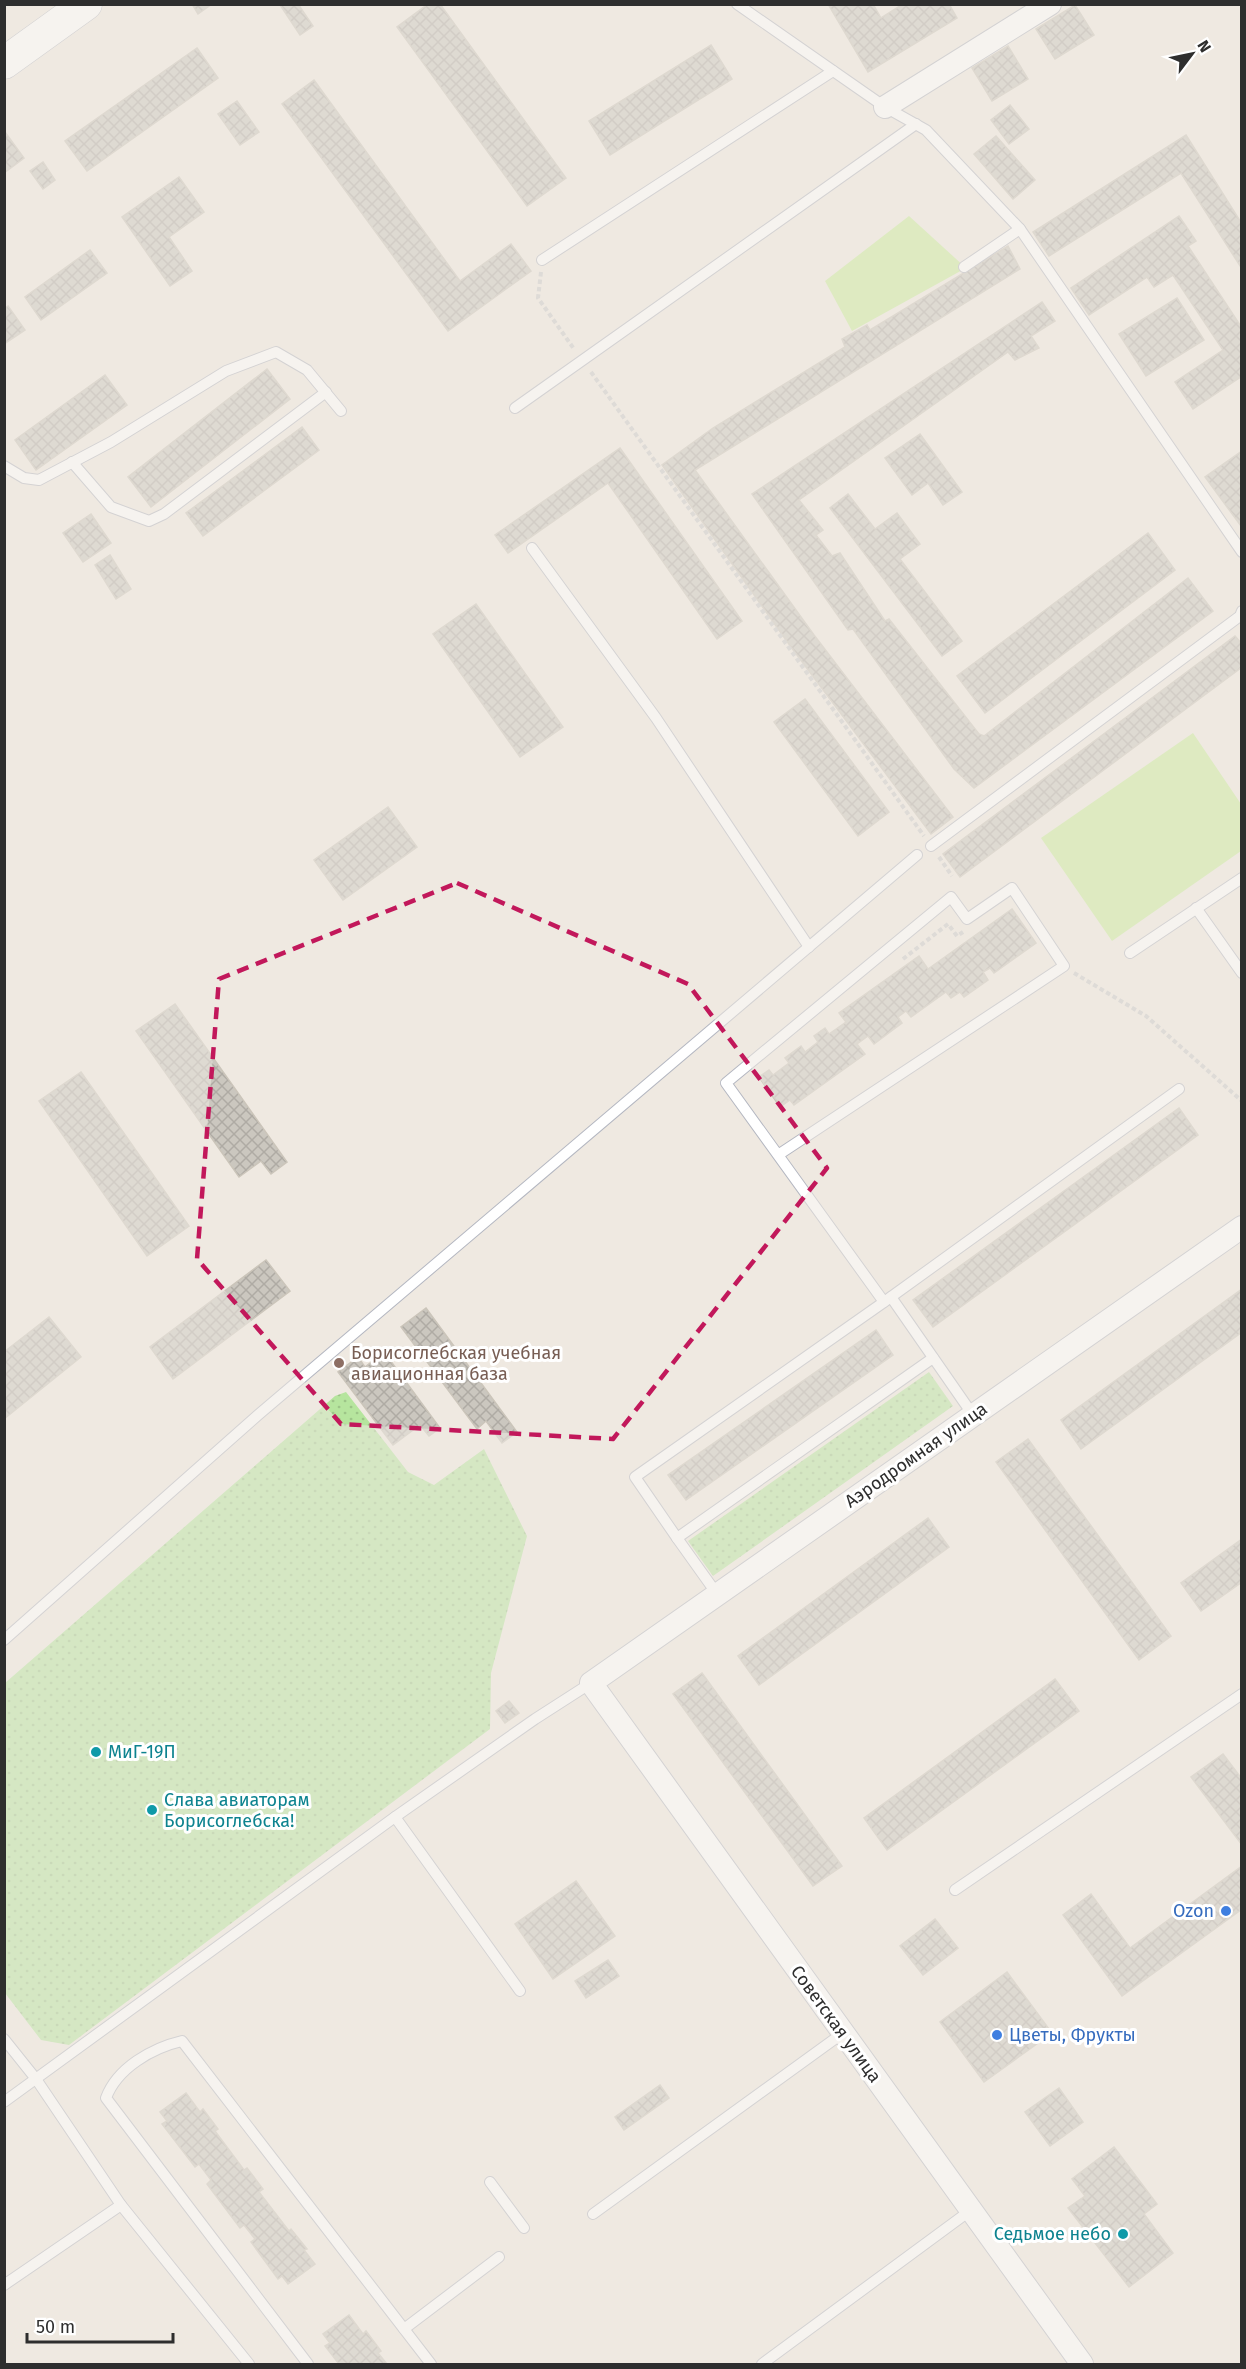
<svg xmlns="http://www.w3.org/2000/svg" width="1246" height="2369" font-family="'Fira Sans',sans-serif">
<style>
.grass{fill:url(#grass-dots)}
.pitch{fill:#c9ec9a}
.building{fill:url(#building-cross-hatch);stroke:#cbc5ba;stroke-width:1.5}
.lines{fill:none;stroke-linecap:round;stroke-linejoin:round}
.lane-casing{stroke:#b4b7c1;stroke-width:12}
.street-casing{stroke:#b4b7c1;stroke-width:24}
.secondary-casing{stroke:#b4b7c1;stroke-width:33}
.path{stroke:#c9c9c9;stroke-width:4;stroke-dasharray:4.5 3;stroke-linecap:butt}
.lane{stroke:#fff;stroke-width:10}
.street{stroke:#fff;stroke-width:22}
.secondary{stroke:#fff;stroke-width:32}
.marked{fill:none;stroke:#c2185b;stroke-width:4.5;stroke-dasharray:12 8;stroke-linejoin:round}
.education-dot{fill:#8d6e63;stroke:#fff;stroke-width:2}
.culture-dot{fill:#0f9aa8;stroke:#fff;stroke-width:2}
.shop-dot{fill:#3f7fe0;stroke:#fff;stroke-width:2}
.labels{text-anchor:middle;stroke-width:6;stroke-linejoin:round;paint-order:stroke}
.education-label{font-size:18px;fill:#785e54;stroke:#fff;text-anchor:start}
.street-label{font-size:18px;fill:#2e2e2e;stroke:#fff}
.culture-label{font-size:18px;fill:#0d838f;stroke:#fff;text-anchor:start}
.shop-label{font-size:18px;fill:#366cbe;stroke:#fff;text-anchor:end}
</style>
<defs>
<pattern id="grass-dots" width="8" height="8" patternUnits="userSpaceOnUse" patternTransform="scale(1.5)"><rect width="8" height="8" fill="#b6e59e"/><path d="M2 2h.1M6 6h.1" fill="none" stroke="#9dc588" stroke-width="1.8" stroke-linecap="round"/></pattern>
<pattern id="building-cross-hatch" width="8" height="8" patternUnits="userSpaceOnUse" patternTransform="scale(1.5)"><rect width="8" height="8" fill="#cbc7bf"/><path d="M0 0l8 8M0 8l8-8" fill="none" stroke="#afaba4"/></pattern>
</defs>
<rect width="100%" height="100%" fill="#efe9e1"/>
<g class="grass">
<path d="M929,1372L953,1406L713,1576L688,1541Z"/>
<path d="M346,1392L408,1472L434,1485L484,1449L527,1536L491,1673L490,1729L69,2045L41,2040L5,1993V1683L335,1396Z"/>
</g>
<g class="pitch">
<path d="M909,216L966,268L852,331L825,281Z"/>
<path d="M1193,733L1241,804V851L1112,941L1041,838Z"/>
</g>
<g class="building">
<path d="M192,4H212L198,14Z"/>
<path d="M298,4L313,26L300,35L280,5Z"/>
<path d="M428,4H440L566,178L527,206L397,27Z"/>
<path d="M828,4H873L881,18L903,4H949L957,18L868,72Z"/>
<path d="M1075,5L1094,35L1055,59L1036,29Z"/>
<path d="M711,45L732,79L610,155L589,121Z"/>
<path d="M1008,46L1028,79L992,101L972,68Z"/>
<path d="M197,48L218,78L87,171L65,141Z"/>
<path d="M314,80L460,281L511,244L531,271L448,331L282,104Z"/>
<path d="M237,101L259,132L240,145L218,114Z"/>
<path d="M1010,105L1029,129L1009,144L991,120Z"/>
<path d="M5,132L24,158L4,173V132Z"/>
<path d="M1186,135L1242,224V269L1181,173L1049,256L1033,232Z"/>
<path d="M996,136L1035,180L1013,199L974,154Z"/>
<path d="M43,162L55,180L43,189L30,171Z"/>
<path d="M179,177L204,212L169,237L192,271L170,286L122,217Z"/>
<path d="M1179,216L1196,241L1188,246L1242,328V376L1193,409L1175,382L1223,350L1173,275L1154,287L1147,277L1089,315L1071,288Z"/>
<path d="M1008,246L1020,269L695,470L814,635L953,817L931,834L791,647L662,465L713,428L845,347L842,339L867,325L870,330Z"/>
<path d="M90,250L107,273L41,320L25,297Z"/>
<path d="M1177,298L1204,340L1146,376L1119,334Z"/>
<path d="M1042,302L1055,321L1031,336L1039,348L1015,360L1008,352L799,500L823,530L816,535L832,556L840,553L885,621L889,619L979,734L984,736L1188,578L1213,611L974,788L954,769L853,629L848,630L752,494Z"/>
<path d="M8,306L25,330L4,344V309Z"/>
<path d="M267,369L290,399L151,507L128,477Z"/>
<path d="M105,375L127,405L36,470L15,440Z"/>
<path d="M302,427L319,450L203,536L186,513Z"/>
<path d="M920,434L962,492L943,505L928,483L912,495L885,458Z"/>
<path d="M620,448L742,621L717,639L608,483L508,553L495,535Z"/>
<path d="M1242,451V526H1241L1205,477Z"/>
<path d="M848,494L875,529L897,513L920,544L900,559L962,641L942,656L830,508Z"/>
<path d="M91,514L111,543L83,562L63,533Z"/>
<path d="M1148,533L1175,570L985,713L957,676Z"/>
<path d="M110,555L131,589L116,599L95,565Z"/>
<path d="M476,604L563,727L520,757L433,634Z"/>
<path d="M1235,636L1242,644V667L960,877L943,854Z"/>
<path d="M805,699L889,812L858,836L774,722Z"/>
<path d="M388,807L417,847L343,900L314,860Z"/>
<path d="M1012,909L1036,943L994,973L990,968L983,972L988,980L964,997L960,992L951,998L946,992L911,1017L906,1011L898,1017L902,1023L874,1044L868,1036L857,1044L865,1054L794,1105L790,1100L780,1107L759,1077L769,1070L773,1075L789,1063L785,1058L801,1046L805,1052L818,1042L814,1036L825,1028L829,1034L846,1022L839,1013L919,956L928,969Z"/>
<path d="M175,1004L287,1162L271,1174L261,1161L239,1177L136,1031Z"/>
<path d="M81,1072L189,1226L147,1256L39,1101Z"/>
<path d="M1179,1108L1198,1135L933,1327L913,1300Z"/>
<path d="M266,1260L290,1291L173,1379L150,1347Z"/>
<path d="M1242,1289V1332L1081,1449L1061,1420Z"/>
<path d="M426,1308L517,1432L502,1443L486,1421L477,1429L401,1327Z"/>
<path d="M49,1317L81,1357L4,1419V1352Z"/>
<path d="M876,1330L893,1355L686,1500L668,1475Z"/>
<path d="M384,1352L440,1428L429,1436L420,1425L393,1445L338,1372L358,1357L365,1367Z"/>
<path d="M1028,1439L1171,1636L1139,1660L996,1462Z"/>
<path d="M928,1518L949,1547L759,1685L738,1656Z"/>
<path d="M1242,1539V1582L1201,1611L1181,1583Z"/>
<path d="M702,1673L842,1866L813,1886L673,1694Z"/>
<path d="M1055,1679L1079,1711L887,1850L864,1818Z"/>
<path d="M509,1701L519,1713L505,1723L496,1711Z"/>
<path d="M1223,1754L1242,1779V1845L1191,1777Z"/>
<path d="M1242,1866V1909L1122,1996L1063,1915L1091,1894L1130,1948Z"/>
<path d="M576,1881L615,1936L553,1979L515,1924Z"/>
<path d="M935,1919L958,1948L923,1975L900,1946Z"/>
<path d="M608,1960L619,1976L586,1998L575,1981Z"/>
<path d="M1007,1972L1052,2033L984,2082L940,2022Z"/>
<path d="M660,2085L669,2098L624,2130L615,2117Z"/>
<path d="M1059,2088L1083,2122L1050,2146L1025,2112Z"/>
<path d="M186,2093L200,2112L203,2109L218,2129L215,2131L244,2170L247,2168L263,2189L259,2192L289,2231L291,2229L307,2249L304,2250L315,2264L288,2284L282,2276L278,2279L251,2242L255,2239L244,2225L240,2228L207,2184L211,2180L199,2164L195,2167L162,2124L167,2121L160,2112Z"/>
<path d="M1114,2147L1157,2204L1144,2214L1173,2253L1129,2287L1068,2208L1085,2196L1072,2179Z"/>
<path d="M349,2315L363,2334L366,2331L381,2351L378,2353L387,2364H339L325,2346L330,2343L323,2334Z"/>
</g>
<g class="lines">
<defs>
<g id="lane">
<path d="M737,4L885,107L926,130L1020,229L1242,552"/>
<path d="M542,260L833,71"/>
<path d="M964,267L1020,229"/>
<path d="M515,408L916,124"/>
<path d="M72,462L111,507L149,521L164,514L326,392"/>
<path d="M4,466L24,478L39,480L111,442L226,371L276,352L307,370L341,411"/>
<path d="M532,548L656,718L809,947"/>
<path d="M931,846L1240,616L1242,611"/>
<path d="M1196,908L1242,973"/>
<path d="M1130,953L1242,878"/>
<path d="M778,1155L1064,966L1012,888L967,919L951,897L726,1083L884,1302"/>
<path d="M891,1297L973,1415"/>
<path d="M933,1358L677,1538L635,1477L884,1302L1179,1089"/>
<path d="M677,1538L717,1594"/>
<path d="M4,1640L258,1415L917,855"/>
<path d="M395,1817L520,1991"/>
<path d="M955,1890L1242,1694"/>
<path d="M4,2039L36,2079L121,2205L249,2364"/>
<path d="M4,2102L395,1817L535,1719L591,1683"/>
<path d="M490,2182L524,2228"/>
<path d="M593,2214L843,2033"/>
<path d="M4,2285L121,2205"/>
<path d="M404,2329L499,2257"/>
<path d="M308,2364L106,2098C117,2068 152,2048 182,2041L431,2364"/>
<path d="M762,2364L971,2210"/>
</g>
<g id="street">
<path d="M885,107L1050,4"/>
<path d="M1082,2364L591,1683L1242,1227"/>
</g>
<path id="secondary" d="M4,63L86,4"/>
</defs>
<use href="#lane" class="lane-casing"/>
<use href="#street" class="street-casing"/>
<use href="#secondary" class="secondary-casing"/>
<g class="path">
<path d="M541,272L538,298L574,349"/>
<path d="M591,372L924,836"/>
<path d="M939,857L952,876"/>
<path d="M903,959L948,924L957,936L963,932"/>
<path d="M1074,973L1146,1016L1242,1101"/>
</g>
<use href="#lane" class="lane"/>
<use href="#street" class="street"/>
<use href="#secondary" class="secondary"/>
</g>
<path d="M0 0H1246V2369H0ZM457,883L688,984L827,1168L613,1439L341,1424L197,1259L219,979Z" fill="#efe9e1" fill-opacity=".55" fill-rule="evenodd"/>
<path class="marked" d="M457,883L688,984L827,1168L613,1439L341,1424L197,1259L219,979Z"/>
<circle class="education-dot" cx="339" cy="1363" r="6"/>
<g class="culture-dot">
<circle cx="96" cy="1752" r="6"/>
<circle cx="152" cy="1810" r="6"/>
<circle cx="1123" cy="2234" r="6"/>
</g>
<g class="shop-dot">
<circle cx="1226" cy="1911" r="6"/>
<circle cx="997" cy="2035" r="6"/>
</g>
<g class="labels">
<g class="education-label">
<text x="351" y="1359">Борисоглебская учебная<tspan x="351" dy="21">авиационная база</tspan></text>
</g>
<g class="street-label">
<text transform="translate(916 1455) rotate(-35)" y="6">Аэродромная улица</text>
<text transform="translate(836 2024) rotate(54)" y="6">Советская улица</text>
</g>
<g class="culture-label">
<text x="108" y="1758">МиГ-19П</text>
<text x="164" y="1806">Слава авиаторам<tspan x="164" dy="21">Борисоглебска!</tspan></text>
<text x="1111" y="2240" text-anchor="end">Седьмое небо</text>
</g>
<g class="shop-label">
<text x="1214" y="1917">Ozon</text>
<text x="1009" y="2041" text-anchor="start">Цветы, Фрукты</text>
</g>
</g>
<rect width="1246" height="2369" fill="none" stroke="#2e2e2e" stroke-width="12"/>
<g transform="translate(1192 54) rotate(58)" stroke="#ffffff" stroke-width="4.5" paint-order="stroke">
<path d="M0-4.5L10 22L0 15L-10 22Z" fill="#2e2e2e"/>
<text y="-9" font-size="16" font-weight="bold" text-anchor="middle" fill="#2e2e2e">N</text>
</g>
<path d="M27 2333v9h146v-9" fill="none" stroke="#2e2e2e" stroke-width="3"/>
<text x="36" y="2333" font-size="18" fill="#2e2e2e" stroke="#ffffff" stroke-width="4.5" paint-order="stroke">50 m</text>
</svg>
